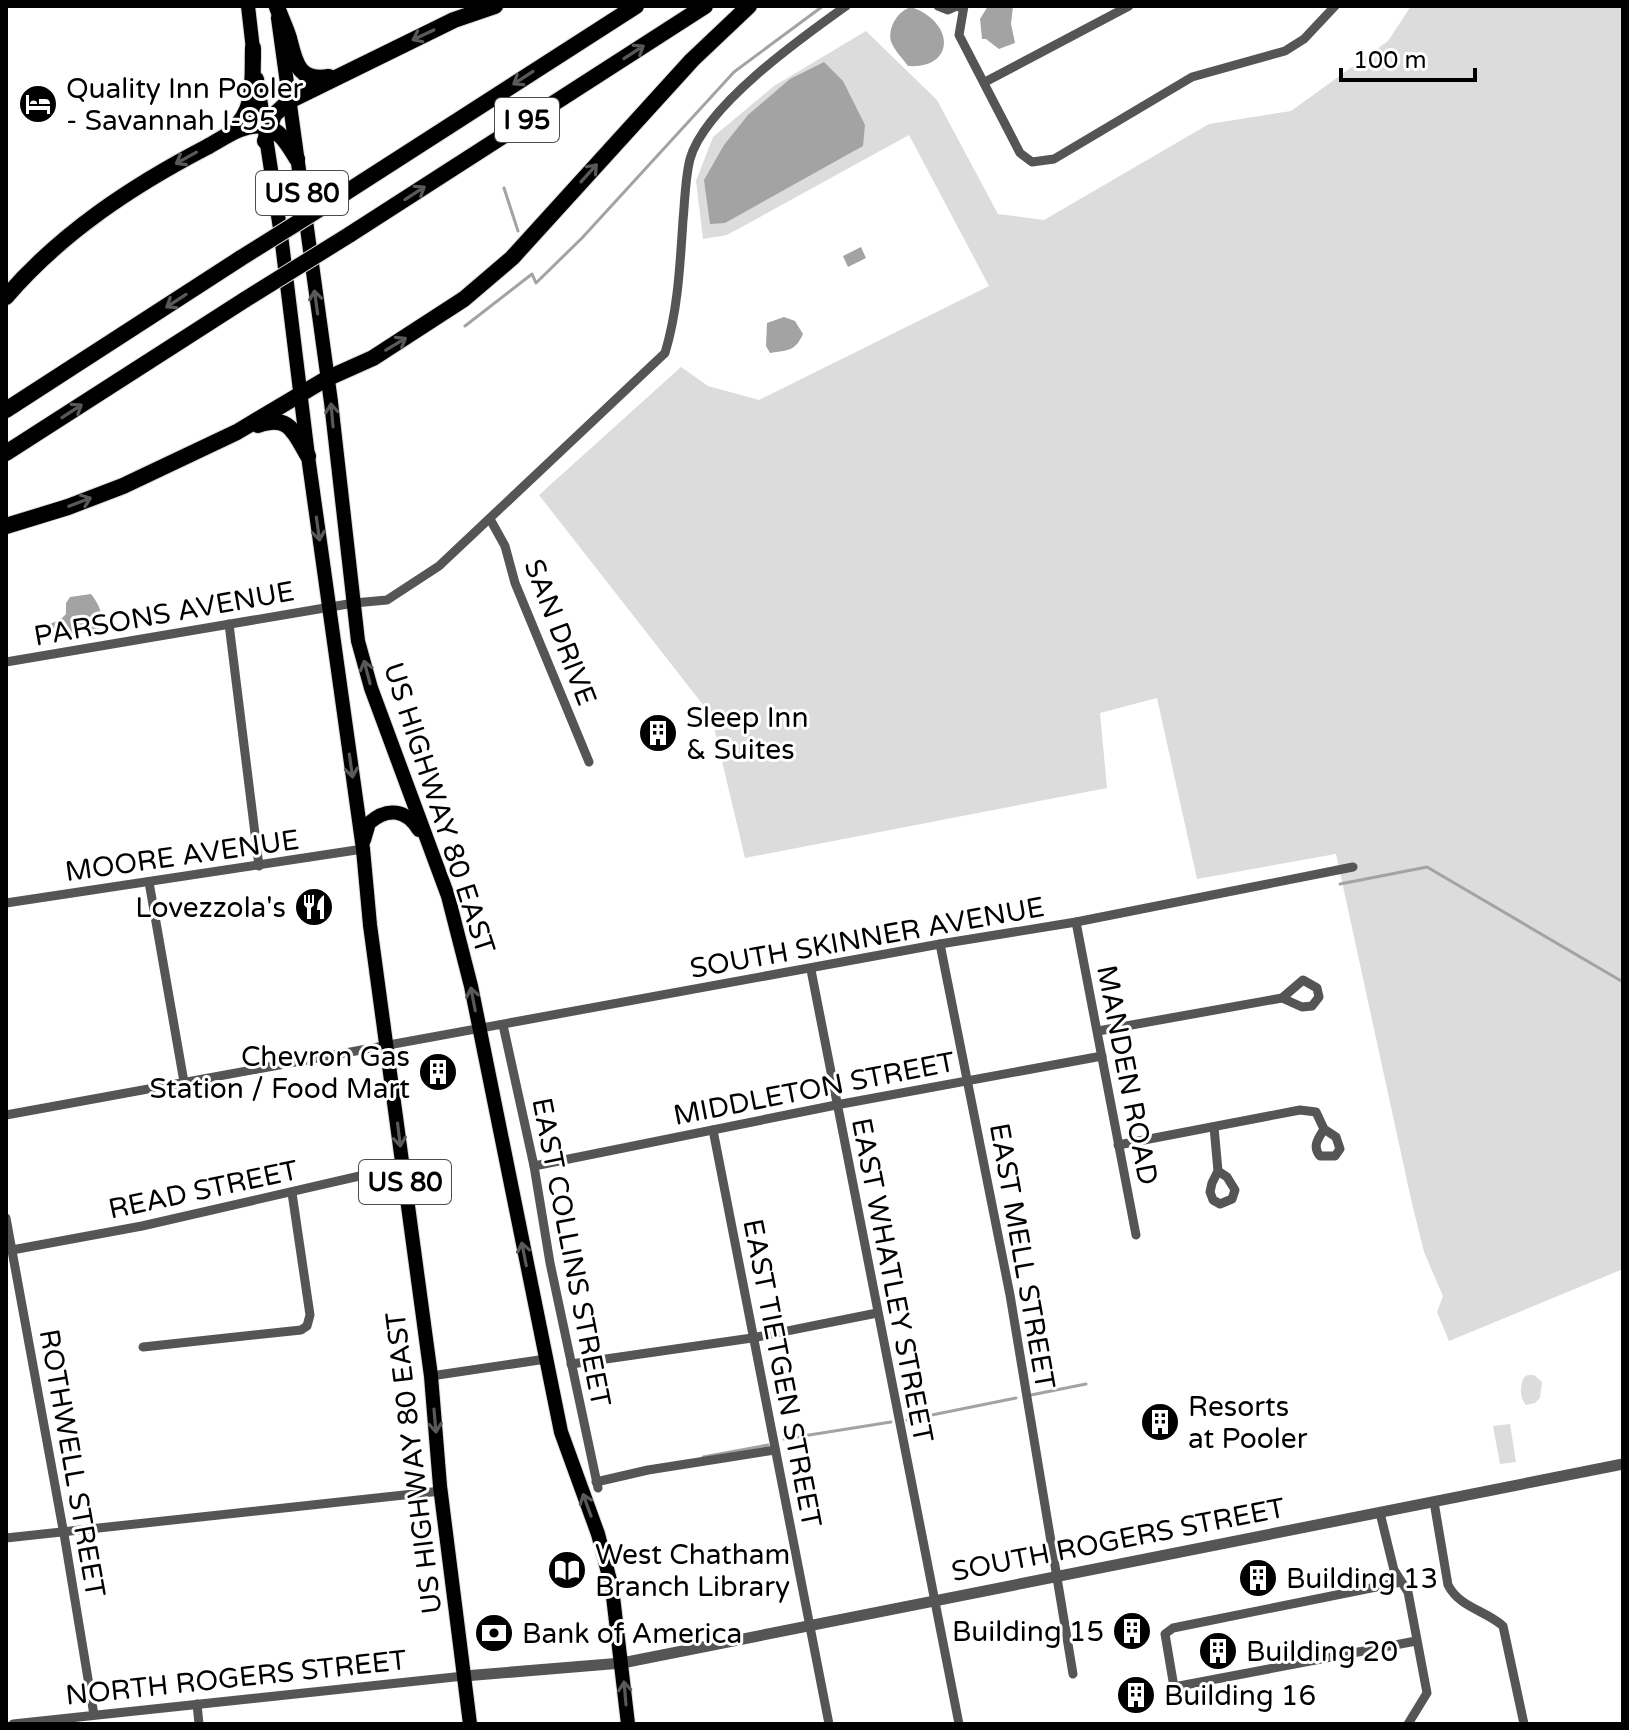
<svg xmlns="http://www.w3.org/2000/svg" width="1629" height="1730" font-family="'Varela Round',sans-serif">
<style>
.green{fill:#dcdcdc}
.water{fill:#a3a3a3}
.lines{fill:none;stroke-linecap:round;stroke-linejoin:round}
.stream{stroke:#a3a3a3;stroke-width:3}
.primary-casing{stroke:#dbdbdb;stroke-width:16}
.motorway-casing{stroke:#dbdbdb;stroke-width:18}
.minor{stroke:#555;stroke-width:9}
.tertiary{stroke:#555;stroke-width:11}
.primary{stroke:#000;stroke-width:14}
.motorway{stroke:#000;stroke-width:16}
.motorway-bridge-casing{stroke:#dbdbdb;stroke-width:18;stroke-linecap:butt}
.motorway-bridge{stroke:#000;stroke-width:16}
.oneway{stroke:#595959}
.labels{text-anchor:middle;stroke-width:6;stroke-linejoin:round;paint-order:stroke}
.shield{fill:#fff;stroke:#4c4c4c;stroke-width:2}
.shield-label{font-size:26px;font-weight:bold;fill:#000}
.poi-label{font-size:28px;fill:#000;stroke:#fff;text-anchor:start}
.street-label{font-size:28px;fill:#000;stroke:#fff}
</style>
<rect width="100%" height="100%" fill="#fff"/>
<g class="green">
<path d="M1411,6H1623V1269L1449,1341L1437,1312L1443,1296L1424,1252L1411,1199L1336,854L1197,879L1157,698L1100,713L1107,788L745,858L711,715L539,495L681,367L708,386L759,400L989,286L909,135L727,235L703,239L696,181L713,137L774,86L866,31L937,100L998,214L1044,220L1209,124L1291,111L1388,41Z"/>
<path d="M1528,1375H1534L1542,1382L1540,1398L1535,1403L1526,1405C1519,1397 1520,1386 1524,1377Z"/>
<path d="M1510,1424L1516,1462L1500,1464L1493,1426Z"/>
</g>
<g class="water">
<path d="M988,6H1013L1011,24L1015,43L999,49L986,39H982L980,19Z"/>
<path d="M911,7C955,22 956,69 908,66C903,59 896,52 892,44C886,30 897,11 911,7Z"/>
<path d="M824,62L843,81L865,125L863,146L725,223L710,224L704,180L724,145L748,115L790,79Z"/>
<path d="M861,247L866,258L848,267L843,256Z"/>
<path d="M784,317L795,321L803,334C795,352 787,350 770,353L766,346L767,323Z"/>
<path d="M91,594C99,604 106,618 98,630L54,638L51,635L50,624L61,619L66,614V603L70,597Z"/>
</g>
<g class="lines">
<g class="stream">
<path d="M504,188L518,231"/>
<path d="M465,326L532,274L536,283L582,238L734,72L823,6"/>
<path d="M1340,884L1427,867L1623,982"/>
<path d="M1031,1395L1086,1384"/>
<path d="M907,1420L1016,1398"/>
<path d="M784,1439L891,1422"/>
<path d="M703,1457L768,1445"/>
</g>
<defs>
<g id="primary">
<path d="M248,6L254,58"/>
<path d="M278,18L331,402L358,641L371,688L448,896L471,986L561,1432L598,1534L612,1588L628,1724"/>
<path d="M257,79L281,235L308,456L363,849L370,925L431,1376L440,1486L470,1724"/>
<path d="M364,840L369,823C387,807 406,809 419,830"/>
</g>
<g id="motorway">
<path d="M277,7C281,18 286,28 289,38C295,62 298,82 329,77"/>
<path d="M231,131C257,110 252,79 253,48"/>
<path d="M265,141L274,115L289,101L454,20L495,6"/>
<path d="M345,193L636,6"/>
<path d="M349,235L705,6"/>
<path d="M6,297C61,233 132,186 207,147C222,139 245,122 263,126C280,129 289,146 297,159"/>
<path d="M6,410L241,258"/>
<path d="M258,425C289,414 294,432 308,456"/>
<path d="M6,453L246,299"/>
<path d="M6,526L68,507L123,486L237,432L326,379L373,358L464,299L512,258L692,60L749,6"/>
</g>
</defs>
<use href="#primary" class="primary-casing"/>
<use href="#motorway" class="motorway-casing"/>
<g class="minor">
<path d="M938,6L948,10L957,6L962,8"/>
<path d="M964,6L959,35L1020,153L1032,162L1054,159L1192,77L1285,51L1304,39L1335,6"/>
<path d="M985,82L1129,6"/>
<path d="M490,519L505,546L515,583L589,762"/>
<path d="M229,624L259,866"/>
<path d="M6,662L354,603L387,600L439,566L665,353C678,310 680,265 683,220C685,200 685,179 690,159C705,106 801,38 846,6"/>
<path d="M149,882L184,1082"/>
<path d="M6,903L363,849"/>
<path d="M1076,922L1136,1235"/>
<path d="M940,944L1010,1295L1073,1674"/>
<path d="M811,970L959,1724"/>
<path d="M503,1025L534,1166L550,1263L598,1488"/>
<path d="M1098,1031L1282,998L1303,980L1317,988L1319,997L1312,1006L1302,1007L1282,998"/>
<path d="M6,1115L940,944L1076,922L1353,867"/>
<path d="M1214,1127L1218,1171L1212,1183L1210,1192L1213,1200L1220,1204L1232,1199L1235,1190L1227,1177L1218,1171"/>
<path d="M713,1130L829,1724"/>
<path d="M1118,1145L1300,1110L1316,1112L1324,1129C1318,1139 1312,1146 1320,1156H1335L1340,1149L1336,1137L1324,1129"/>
<path d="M534,1166L836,1105L1102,1056"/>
<path d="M6,1218L65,1540L94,1715"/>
<path d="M12,1250L142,1226L403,1166"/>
<path d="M143,1347L301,1330L307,1326L310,1315L292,1193"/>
<path d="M571,1364L752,1338L877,1313"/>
<path d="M431,1376L546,1359"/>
<path d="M596,1482L648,1470L775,1450"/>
<path d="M1434,1502L1448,1585C1460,1608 1485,1610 1503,1626L1524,1724"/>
<path d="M1380,1513L1394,1570L1408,1592L1427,1693L1408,1724"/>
<path d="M6,1538L441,1491"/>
<path d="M1401,1582L1173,1628L1165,1634L1174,1687L1416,1641"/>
<path d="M197,1704L199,1724"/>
<path d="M13,1724L464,1676"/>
</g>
<path class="tertiary" d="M464,1676L622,1663L1623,1464"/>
<use href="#primary" class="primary"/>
<use href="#motorway" class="motorway"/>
<defs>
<g id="motorway-bridge">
<path d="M241,258L345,193"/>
<path d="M246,299L349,235"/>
</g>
</defs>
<use href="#motorway-bridge" class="motorway-bridge-casing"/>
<use href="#motorway-bridge" class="motorway-bridge"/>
</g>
<defs><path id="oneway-shaft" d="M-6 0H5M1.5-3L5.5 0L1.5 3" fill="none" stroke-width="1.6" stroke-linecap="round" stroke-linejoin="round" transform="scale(2)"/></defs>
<g class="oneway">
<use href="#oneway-shaft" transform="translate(423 35) rotate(155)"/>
<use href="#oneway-shaft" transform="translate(634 52) rotate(-33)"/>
<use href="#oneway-shaft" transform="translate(523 78) rotate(147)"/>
<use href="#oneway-shaft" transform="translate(186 158) rotate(151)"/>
<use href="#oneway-shaft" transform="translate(589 173) rotate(-48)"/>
<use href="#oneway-shaft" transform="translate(415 193) rotate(-33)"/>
<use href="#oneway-shaft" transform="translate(176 301) rotate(147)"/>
<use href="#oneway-shaft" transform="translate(316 302) rotate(-98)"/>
<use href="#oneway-shaft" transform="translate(396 344) rotate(-31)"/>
<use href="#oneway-shaft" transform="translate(72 411) rotate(-33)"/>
<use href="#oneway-shaft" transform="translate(332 415) rotate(-95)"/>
<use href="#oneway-shaft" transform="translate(80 502) rotate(-21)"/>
<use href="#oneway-shaft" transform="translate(318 529) rotate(82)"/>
<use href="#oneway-shaft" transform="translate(367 672) rotate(-105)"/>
<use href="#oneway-shaft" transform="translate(351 766) rotate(82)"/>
<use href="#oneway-shaft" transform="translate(473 999) rotate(-101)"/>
<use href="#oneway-shaft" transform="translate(399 1135) rotate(83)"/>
<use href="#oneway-shaft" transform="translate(524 1254) rotate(-101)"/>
<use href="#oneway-shaft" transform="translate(435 1421) rotate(85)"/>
<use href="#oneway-shaft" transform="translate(587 1505) rotate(-110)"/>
<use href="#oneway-shaft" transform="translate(625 1693) rotate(-95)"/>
</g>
<defs>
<symbol id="hotel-disc" viewBox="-11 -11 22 22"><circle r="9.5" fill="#000" stroke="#fff"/><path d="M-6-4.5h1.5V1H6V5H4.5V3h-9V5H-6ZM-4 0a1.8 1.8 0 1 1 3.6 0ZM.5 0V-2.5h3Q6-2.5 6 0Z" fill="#fff"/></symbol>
<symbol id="building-disc" viewBox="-11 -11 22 22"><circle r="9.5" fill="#000" stroke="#fff"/><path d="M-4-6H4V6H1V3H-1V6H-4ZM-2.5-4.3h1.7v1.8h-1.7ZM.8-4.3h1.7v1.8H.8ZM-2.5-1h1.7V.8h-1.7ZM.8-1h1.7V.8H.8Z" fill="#fff"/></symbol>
<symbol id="restaurant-disc" viewBox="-11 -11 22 22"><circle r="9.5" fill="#000" stroke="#fff"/><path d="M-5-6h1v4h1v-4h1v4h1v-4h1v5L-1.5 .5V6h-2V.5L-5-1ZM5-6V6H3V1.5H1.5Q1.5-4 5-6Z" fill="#fff"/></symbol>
<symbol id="library-disc" viewBox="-11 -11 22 22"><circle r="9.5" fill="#000" stroke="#fff"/><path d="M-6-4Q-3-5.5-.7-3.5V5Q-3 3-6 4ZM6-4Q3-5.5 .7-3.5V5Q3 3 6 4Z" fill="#fff"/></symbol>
<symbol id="bank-disc" viewBox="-11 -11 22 22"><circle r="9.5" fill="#000" stroke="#fff"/><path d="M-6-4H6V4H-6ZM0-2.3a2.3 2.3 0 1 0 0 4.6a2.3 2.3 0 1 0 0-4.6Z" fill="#fff"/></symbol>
</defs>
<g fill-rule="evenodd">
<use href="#hotel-disc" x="16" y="82" width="44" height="44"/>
<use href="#building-disc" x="636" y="711" width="44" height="44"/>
<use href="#restaurant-disc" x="292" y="885" width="44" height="44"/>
<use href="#building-disc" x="416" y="1050" width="44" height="44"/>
<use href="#building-disc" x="1138" y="1400" width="44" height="44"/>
<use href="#library-disc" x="545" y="1548" width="44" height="44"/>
<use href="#building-disc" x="1236" y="1556" width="44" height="44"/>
<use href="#building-disc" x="1110" y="1609" width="44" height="44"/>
<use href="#bank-disc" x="472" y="1611" width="44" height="44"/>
<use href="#building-disc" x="1196" y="1629" width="44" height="44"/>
<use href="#building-disc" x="1114" y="1673" width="44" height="44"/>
</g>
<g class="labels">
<g class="shield">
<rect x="495" y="98" width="64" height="44" rx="6"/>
<rect x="256" y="171" width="92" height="44" rx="6"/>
<rect x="359" y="1160" width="92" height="44" rx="6"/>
</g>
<g class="shield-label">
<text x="527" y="129">I 95</text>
<text x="302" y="202">US 80</text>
<text x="405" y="1191">US 80</text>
</g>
<g class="poi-label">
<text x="66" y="98">Quality Inn Pooler<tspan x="66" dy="32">- Savannah I-95</tspan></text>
<text x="686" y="727">Sleep Inn<tspan x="686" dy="32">&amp; Suites</tspan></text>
<text x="286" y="917" text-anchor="end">Lovezzola's</text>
<text x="410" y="1066" text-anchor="end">Chevron Gas<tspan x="410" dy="32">Station / Food Mart</tspan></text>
<text x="1188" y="1416">Resorts<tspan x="1188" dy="32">at Pooler</tspan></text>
<text x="595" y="1564">West Chatham<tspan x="595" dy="32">Branch Library</tspan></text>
<text x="1286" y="1588">Building 13</text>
<text x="1104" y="1641" text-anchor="end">Building 15</text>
<text x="522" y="1643">Bank of America</text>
<text x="1246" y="1661">Building 20</text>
<text x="1164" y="1705">Building 16</text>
</g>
<g class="street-label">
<text transform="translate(164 613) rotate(-10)" y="10">PARSONS AVENUE</text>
<text transform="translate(561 632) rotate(69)" y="10">SAN DRIVE</text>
<text transform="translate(440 808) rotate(72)" y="10">US HIGHWAY 80 EAST</text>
<text transform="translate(182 855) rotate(-8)" y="10">MOORE AVENUE</text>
<text transform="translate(867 937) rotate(-10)" y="10">SOUTH SKINNER AVENUE</text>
<text transform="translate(1128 1075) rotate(79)" y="10">MANDEN ROAD</text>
<text transform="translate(814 1088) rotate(-11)" y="10">MIDDLETON STREET</text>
<text transform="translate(203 1189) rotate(-12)" y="10">READ STREET</text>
<text transform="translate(572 1252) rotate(79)" y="10">EAST COLLINS STREET</text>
<text transform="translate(1023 1256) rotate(80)" y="10">EAST MELL STREET</text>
<text transform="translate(893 1280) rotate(79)" y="10">EAST WHATLEY STREET</text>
<text transform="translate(783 1373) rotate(79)" y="10">EAST TIETGEN STREET</text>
<text transform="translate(73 1463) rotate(80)" y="10">ROTHWELL STREET</text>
<text transform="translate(413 1463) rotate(-97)" y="10">US HIGHWAY 80 EAST</text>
<text transform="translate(1118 1539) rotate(-11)" y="10">SOUTH ROGERS STREET</text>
<text transform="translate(236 1677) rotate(-6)" y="10">NORTH ROGERS STREET</text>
</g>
</g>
<rect width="1629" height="1730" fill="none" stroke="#000000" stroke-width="16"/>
<path d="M1341 68v12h134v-12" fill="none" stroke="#000000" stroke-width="4"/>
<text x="1353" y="68" font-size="24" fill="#000000" stroke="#ffffff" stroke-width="6" paint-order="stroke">100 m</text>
</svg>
